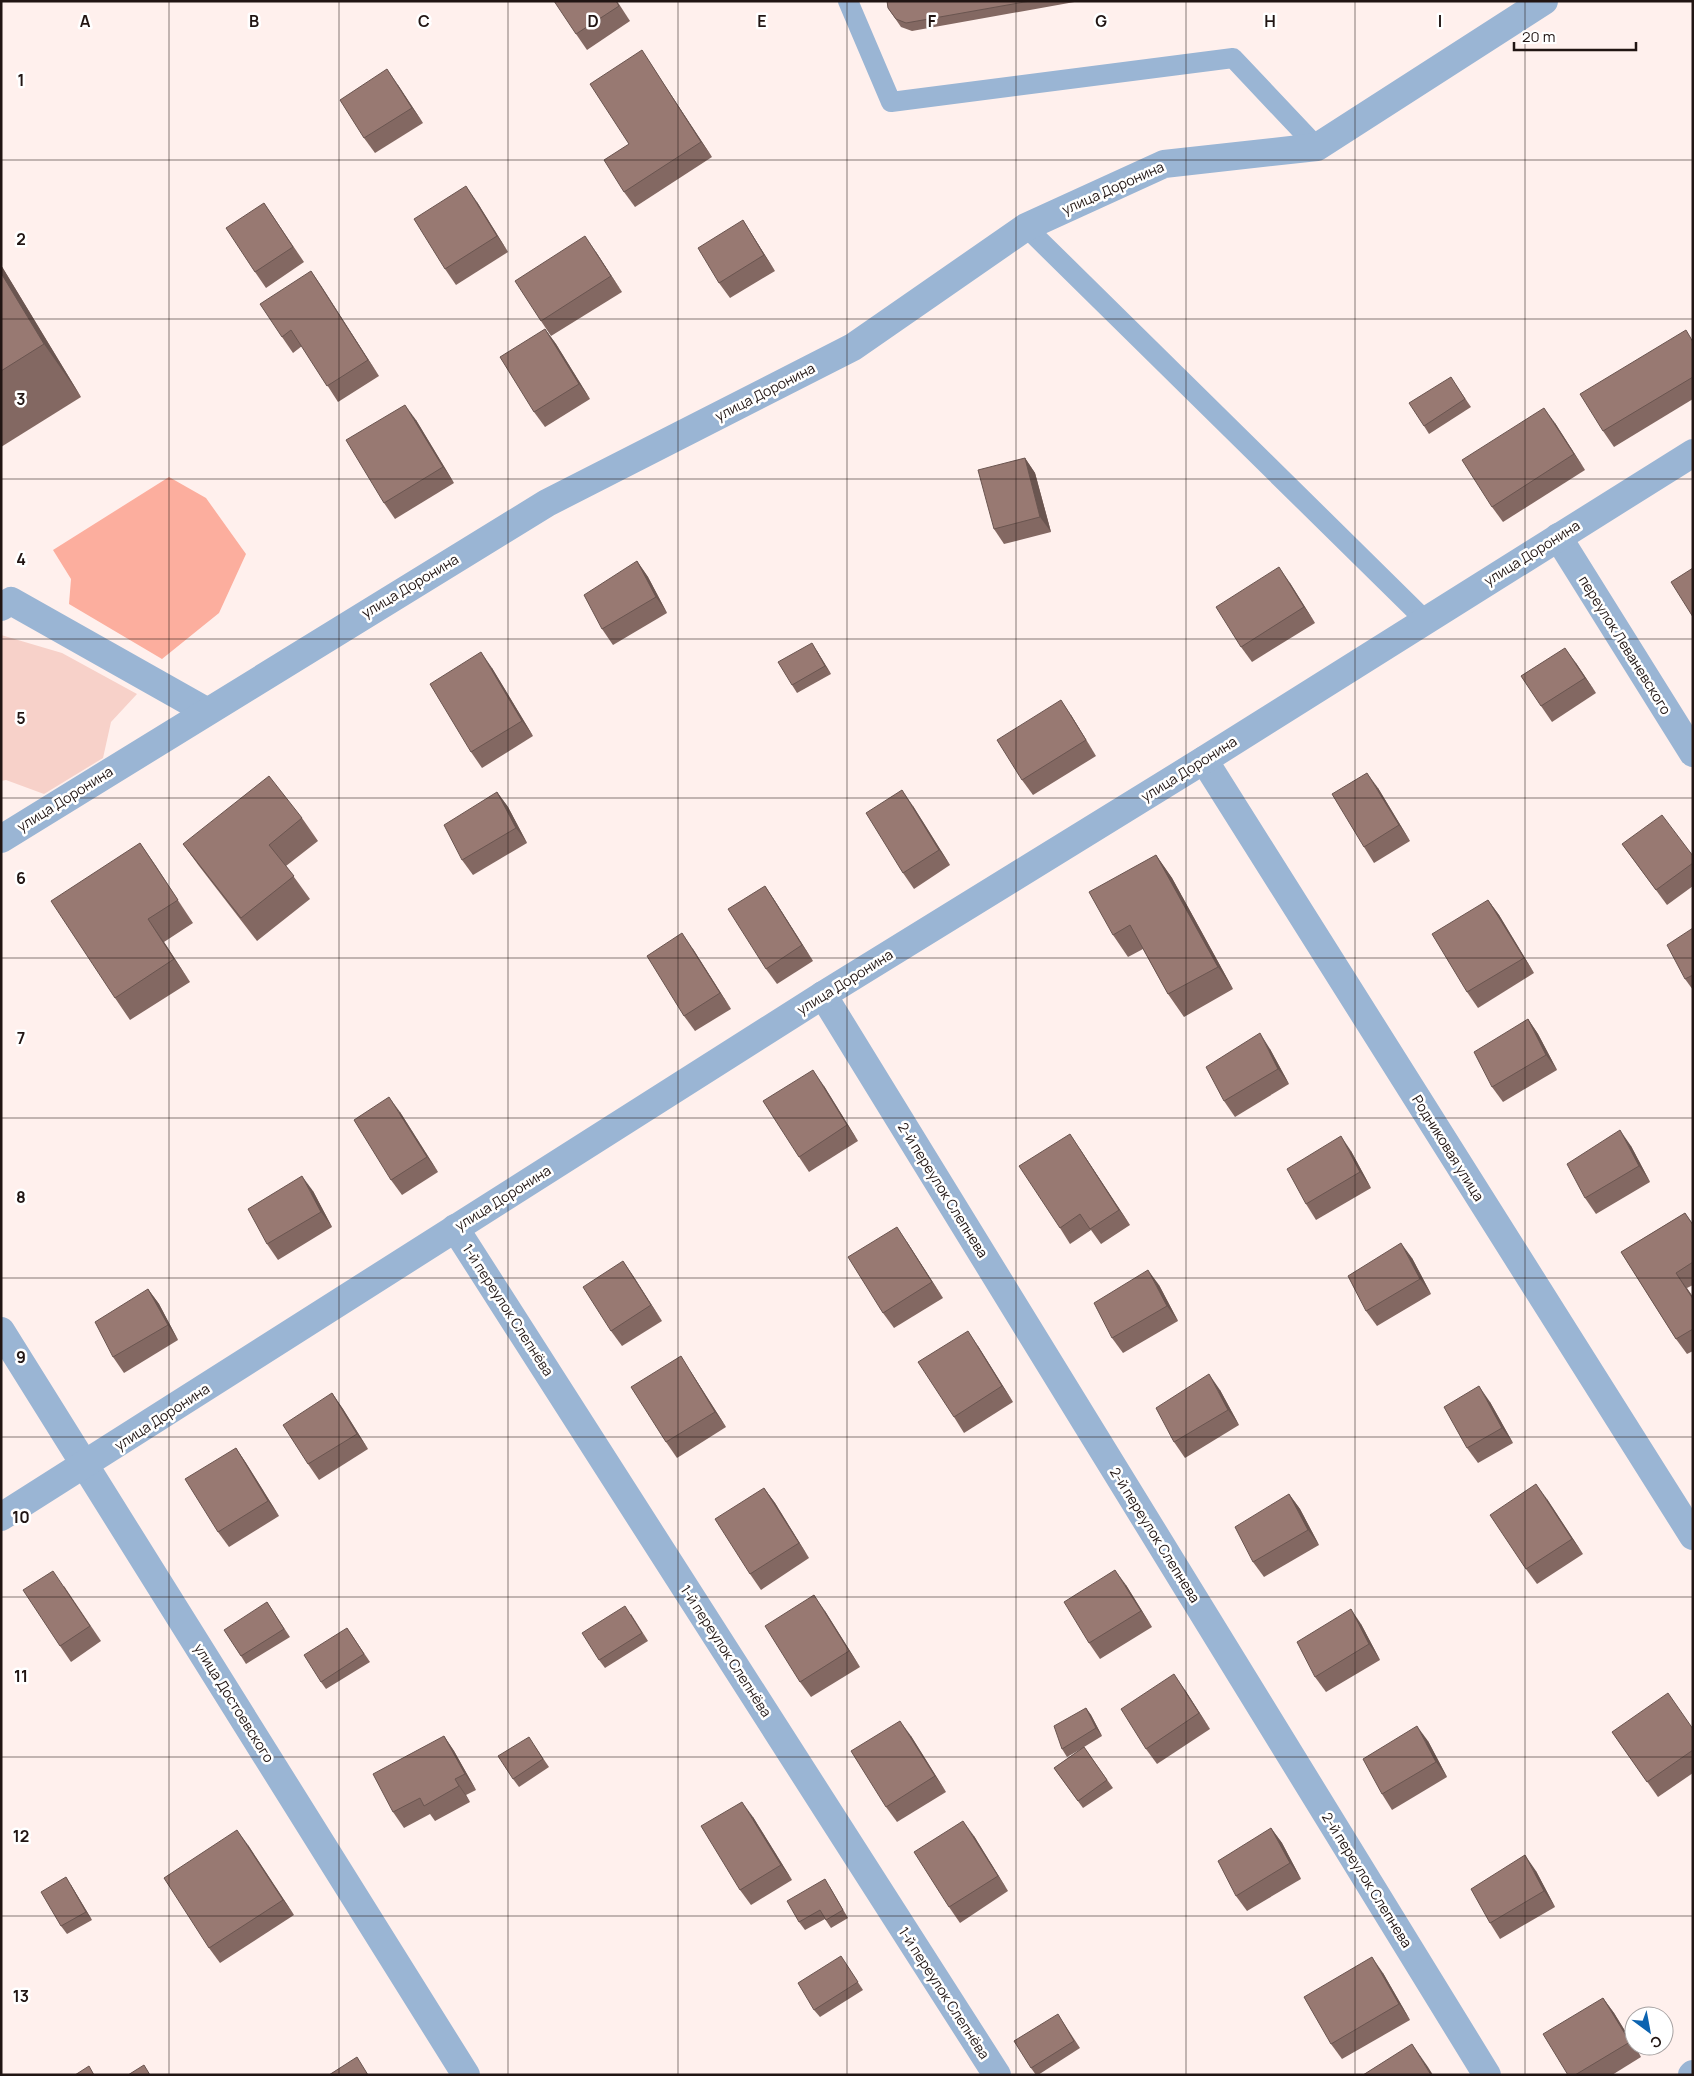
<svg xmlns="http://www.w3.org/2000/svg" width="1694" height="2076" font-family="Manrope,sans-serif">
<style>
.green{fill:#f7d1c9}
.forest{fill:#fcae9e}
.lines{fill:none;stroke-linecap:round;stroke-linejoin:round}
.service{stroke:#9ab5d4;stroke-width:20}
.minor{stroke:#9ab5d4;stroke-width:28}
.wall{fill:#836862}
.shaded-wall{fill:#6a5550}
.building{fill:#987972;stroke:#6a5550}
.grid{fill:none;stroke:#211513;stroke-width:1;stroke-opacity:0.55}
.labels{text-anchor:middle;stroke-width:5;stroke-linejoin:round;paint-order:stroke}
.street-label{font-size:14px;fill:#211513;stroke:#fff}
.grid-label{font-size:16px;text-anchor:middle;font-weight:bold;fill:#211513;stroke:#fff;stroke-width:5;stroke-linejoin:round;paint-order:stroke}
</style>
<rect width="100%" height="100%" fill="#fff0ed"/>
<path class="green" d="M1,635L62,653L137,694L111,722L103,758L44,794L6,780L1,781Z"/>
<path class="forest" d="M169,477L206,498L246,554L219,613L162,659L69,604L71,579L53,550Z"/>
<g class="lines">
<g class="service">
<path d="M848,1L891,102L1233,58L1317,147"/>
<path d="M1026,227L1426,621"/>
</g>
<g class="minor">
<path d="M1558,537L1693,753"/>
<path d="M1,607L11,601L206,711"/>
<path d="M1204,760L1693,1536"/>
<path d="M1,839L547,503L853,347L1026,227L1164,164L1317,147L1544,1"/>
<path d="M823,995L1487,2075"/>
<path d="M455,1228L997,2075"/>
<path d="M1,1331L466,2075"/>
<path d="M1,1517L823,995L1204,760L1693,453"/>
<path d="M1692,2075L1693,2074"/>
</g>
</g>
<g class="wall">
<path d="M617,1L630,21L587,50L576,34Z"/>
<path d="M887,1H1080L912,31L901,27L888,8Z"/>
<path d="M652,66L712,157L635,207L624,192L629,144Z"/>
<path d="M398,85L423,123L375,153L364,138Z"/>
<path d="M477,202L508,252L456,285L445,269Z"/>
<path d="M264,203L304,262L266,288L255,272Z"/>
<path d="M743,220L753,236L775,271L730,298L719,283Z"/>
<path d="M596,252L622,292L551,336L541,321Z"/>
<path d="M1,265L81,397L1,447Z"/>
<path d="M311,271L379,376L338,402L302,346L293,353L282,337Z"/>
<path d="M545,329L556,344L590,399L545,427L534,412Z"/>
<path d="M1693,341V399L1614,447L1603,431Z"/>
<path d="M1456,385L1471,407L1429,434L1424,426Z"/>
<path d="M416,420L454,483L395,519L384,503Z"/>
<path d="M1555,423L1585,470L1503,522L1492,507Z"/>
<path d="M1025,458L1035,473L1051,532L1004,544L994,529Z"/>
<path d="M637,561L648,577L667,613L613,645L602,629Z"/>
<path d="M1290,583L1315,623L1252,662L1241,647Z"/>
<path d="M817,651L831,674L797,693L792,685Z"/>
<path d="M1576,663L1596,693L1552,722L1541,706Z"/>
<path d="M492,668L533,736L482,768L471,752Z"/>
<path d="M1071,715L1096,756L1033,795L1022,780Z"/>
<path d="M1378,788L1410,841L1374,863L1364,847Z"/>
<path d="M497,792L508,807L527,843L473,875L462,860Z"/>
<path d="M913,806L950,865L914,889L903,873Z"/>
<path d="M302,818L318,841L286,866L310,899L257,941L199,866L183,844Z"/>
<path d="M140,843L193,923L164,942L190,982L130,1020L115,998Z"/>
<path d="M1622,844L1693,856V886L1667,905Z"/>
<path d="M1156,855L1172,878L1233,989L1184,1017L1168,994L1143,949L1128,957L1113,935Z"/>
<path d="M765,886L775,901L813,961L777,984L766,969Z"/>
<path d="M1488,900L1499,915L1534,973L1478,1008L1467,992Z"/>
<path d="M1693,928V990L1685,979Z"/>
<path d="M693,949L731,1009L695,1031L684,1016Z"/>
<path d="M1528,1019L1538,1034L1557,1070L1503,1102L1492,1087Z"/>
<path d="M1270,1049L1289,1084L1235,1117L1224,1101Z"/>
<path d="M824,1086L858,1141L809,1172L799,1157Z"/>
<path d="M400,1112L438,1172L402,1195L391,1180Z"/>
<path d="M1631,1146L1650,1182L1596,1214L1585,1198Z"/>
<path d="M1080,1149L1130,1225L1101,1244L1091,1230L1070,1244L1060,1228Z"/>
<path d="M1351,1151L1371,1188L1316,1220L1306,1204Z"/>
<path d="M313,1191L332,1227L278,1260L267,1244Z"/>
<path d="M1685,1213L1693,1224V1285L1687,1288L1693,1297V1351L1687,1354L1676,1339L1621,1252Z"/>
<path d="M907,1242L943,1298L894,1328L883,1313Z"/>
<path d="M1412,1258L1431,1294L1377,1326L1366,1311Z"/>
<path d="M623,1261L662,1321L622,1346L611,1331Z"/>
<path d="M1159,1285L1178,1321L1123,1353L1112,1338Z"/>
<path d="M148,1289L159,1304L178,1340L124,1373L113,1357Z"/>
<path d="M978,1346L1013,1402L964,1433L954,1417Z"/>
<path d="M691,1372L726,1427L677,1458L666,1442Z"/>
<path d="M1220,1390L1239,1425L1185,1458L1174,1442Z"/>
<path d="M332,1393L343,1409L368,1449L319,1480L308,1464Z"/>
<path d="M1490,1402L1513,1443L1478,1463L1467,1448Z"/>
<path d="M236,1448L246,1463L279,1516L229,1547L218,1532Z"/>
<path d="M764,1488L775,1503L809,1558L761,1590L750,1574Z"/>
<path d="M1289,1494L1300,1509L1319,1545L1264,1577L1253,1562Z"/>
<path d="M1547,1499L1583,1554L1537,1584L1526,1569Z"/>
<path d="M1126,1585L1152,1627L1100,1659L1089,1643Z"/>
<path d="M64,1586L101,1641L71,1662L60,1646Z"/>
<path d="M267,1602L290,1637L246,1664L241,1656Z"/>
<path d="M825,1611L860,1667L811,1697L800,1682Z"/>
<path d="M631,1614L648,1641L605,1668L599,1660Z"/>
<path d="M1361,1624L1380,1660L1326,1692L1315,1677Z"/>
<path d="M347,1628L370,1662L326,1689L321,1682Z"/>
<path d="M1185,1690L1210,1729L1157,1764L1146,1749Z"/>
<path d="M1086,1708L1091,1715L1102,1736L1084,1747L1113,1788L1083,1808L1054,1768L1081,1749L1067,1757L1062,1749Z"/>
<path d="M1693,1728V1773L1658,1797L1612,1732Z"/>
<path d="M444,1736L454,1751L476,1790L466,1795L470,1802L435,1821L430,1814L404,1828L393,1812Z"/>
<path d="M911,1736L946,1792L897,1822L886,1807Z"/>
<path d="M1428,1741L1447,1777L1392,1810L1382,1794Z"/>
<path d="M534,1745L549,1767L519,1787L513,1779Z"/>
<path d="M753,1817L792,1880L751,1905L740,1890Z"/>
<path d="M1271,1828L1282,1843L1301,1879L1247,1911L1236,1896Z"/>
<path d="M974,1836L1008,1891L960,1923L949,1907Z"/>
<path d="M248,1845L294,1915L220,1963L209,1948Z"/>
<path d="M1536,1871L1555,1907L1500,1939L1490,1923Z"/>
<path d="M71,1885L92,1920L67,1934L61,1926Z"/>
<path d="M830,1887L848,1918L831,1928L825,1919L805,1930L799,1922Z"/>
<path d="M846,1964L863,1990L820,2017L814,2010Z"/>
<path d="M1383,1973L1410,2020L1342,2059L1331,2044Z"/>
<path d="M1603,1998L1614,2013L1641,2057L1612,2075H1568Z"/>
<path d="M1063,2022L1080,2048L1038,2075H1036L1031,2068Z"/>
</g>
<g class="shaded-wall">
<path d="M642,50L652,66L712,157L701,142Z"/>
<path d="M387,69L398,85L423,123L412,108Z"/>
<path d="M466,186L477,202L508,252L497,236Z"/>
<path d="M743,220L753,236L775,271L764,255Z"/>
<path d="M585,236L596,252L622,292L611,276Z"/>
<path d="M1,265L81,397L44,344L1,273Z"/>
<path d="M311,271L322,287L379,376L368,360Z"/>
<path d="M545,329L556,344L590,399L579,384Z"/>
<path d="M405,405L416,420L454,483L443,467Z"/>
<path d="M1544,408L1555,423L1585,470L1574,454Z"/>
<path d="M1025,458L1035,473L1051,532L1040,517Z"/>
<path d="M637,561L648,577L667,613L656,597Z"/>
<path d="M1279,567L1290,583L1315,623L1304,607Z"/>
<path d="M812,643L817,651L831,674L825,666Z"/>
<path d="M1565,648L1576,663L1596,693L1585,678Z"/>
<path d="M481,652L492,668L533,736L522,721Z"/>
<path d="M1061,700L1071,715L1096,756Z"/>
<path d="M1367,773L1378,788L1410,841L1399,825Z"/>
<path d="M902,790L913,806L950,865L939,850Z"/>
<path d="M497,792L508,807L527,843L516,828Z"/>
<path d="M140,843L156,866L193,923L178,900Z"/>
<path d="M1156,855L1172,878L1233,989L1218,967Z"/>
<path d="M765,886L775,901L813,961L802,945Z"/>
<path d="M1488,900L1499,915L1534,973L1524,958Z"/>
<path d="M148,919L164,942L190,982L174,959Z"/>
<path d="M682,933L693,949L731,1009L720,993Z"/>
<path d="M1528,1019L1538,1034L1557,1070L1546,1055Z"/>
<path d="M1260,1033L1270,1049L1289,1084L1278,1069Z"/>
<path d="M813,1070L824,1086L858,1141L847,1125Z"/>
<path d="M389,1097L400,1112L438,1172L427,1157Z"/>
<path d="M1620,1130L1631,1146L1650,1182L1639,1166Z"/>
<path d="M1070,1134L1080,1149L1130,1225L1119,1210Z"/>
<path d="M1341,1136L1351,1151L1371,1188L1360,1172Z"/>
<path d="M302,1176L313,1191L332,1227L321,1212Z"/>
<path d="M897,1227L907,1242L943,1298L932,1282Z"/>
<path d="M1401,1243L1412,1258L1431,1294L1420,1279Z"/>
<path d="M623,1261L634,1277L662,1321L651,1305Z"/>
<path d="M1148,1270L1159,1285L1178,1321L1167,1306Z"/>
<path d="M1676,1273L1693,1297V1299Z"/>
<path d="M148,1289L159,1304L178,1340L168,1325Z"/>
<path d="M968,1331L978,1346L1013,1402L1002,1386Z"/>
<path d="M681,1356L691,1372L726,1427L715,1412Z"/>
<path d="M1209,1374L1220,1390L1239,1425L1228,1410Z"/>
<path d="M1479,1386L1490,1402L1513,1443L1502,1428Z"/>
<path d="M332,1393L343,1409L368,1449L357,1434Z"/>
<path d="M236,1448L246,1463L279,1516L268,1501Z"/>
<path d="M1536,1484L1547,1499L1583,1554L1572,1539Z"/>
<path d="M764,1488L775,1503L809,1558L799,1543Z"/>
<path d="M1289,1494L1300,1509L1319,1545L1308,1530Z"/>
<path d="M1115,1570L1126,1585L1152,1627L1141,1611Z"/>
<path d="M814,1595L825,1611L860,1667L849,1651Z"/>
<path d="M1351,1609L1361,1624L1380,1660L1369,1644Z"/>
<path d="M1174,1674L1185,1690L1210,1729L1199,1713Z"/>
<path d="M1086,1708L1091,1715L1102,1736L1096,1728Z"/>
<path d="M900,1721L911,1736L946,1792L935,1776Z"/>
<path d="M1417,1726L1428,1741L1447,1777L1436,1762Z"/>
<path d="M444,1736L454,1751L476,1790L465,1774Z"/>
<path d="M455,1779L466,1795L470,1802L459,1786Z"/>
<path d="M742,1802L753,1817L792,1880L781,1865Z"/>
<path d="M963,1821L974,1836L1008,1891L998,1876Z"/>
<path d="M1271,1828L1282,1843L1301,1879L1290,1863Z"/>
<path d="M237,1830L248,1845L294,1915L283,1900Z"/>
<path d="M1525,1855L1536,1871L1555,1907L1544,1891Z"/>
<path d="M66,1877L71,1885L92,1920L86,1912Z"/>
<path d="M1372,1957L1383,1973L1410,2020L1399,2004Z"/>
<path d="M1603,1998L1614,2013L1641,2057L1630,2042Z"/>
<path d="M1412,2044L1428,2067L1433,2075H1431Z"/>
</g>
<g class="building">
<path d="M554,1H616L619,6L576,34Z"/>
<path d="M887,1H1030L906,23L896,19L888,8Z"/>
<path d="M642,50L701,142L624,192L604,160L629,144L590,84Z"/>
<path d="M387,69L412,108L364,138L340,100Z"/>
<path d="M466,186L497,236L445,269L414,219Z"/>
<path d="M264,203L293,247L255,272L226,228Z"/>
<path d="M743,220L764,255L719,283L698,248Z"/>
<path d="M585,236L611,276L541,321L515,281Z"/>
<path d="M311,271L368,360L327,386L291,330L282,337L260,304Z"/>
<path d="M1,273L44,344L1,371Z"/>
<path d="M545,329L579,384L534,412L500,357Z"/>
<path d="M1686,330L1693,342V377L1603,431L1580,394Z"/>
<path d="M1451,377L1465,399L1424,426L1409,403Z"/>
<path d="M405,405L443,467L384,503L346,440Z"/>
<path d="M1544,408L1574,454L1492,507L1462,460Z"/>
<path d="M1025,458L1040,517L994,529L978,470Z"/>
<path d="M637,561L656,597L602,629L584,595Z"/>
<path d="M1279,567L1304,607L1241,647L1216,607Z"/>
<path d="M1693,568V617L1671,582Z"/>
<path d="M812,643L825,666L792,685L778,662Z"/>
<path d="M1565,648L1585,678L1541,706L1521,676Z"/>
<path d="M481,652L522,721L471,752L430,684Z"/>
<path d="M1061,700L1086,740L1022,780L997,740Z"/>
<path d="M1367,773L1399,825L1364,847L1332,794Z"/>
<path d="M269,776L302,818L269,845L294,876L241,918L183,844Z"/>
<path d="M902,790L939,850L903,873L866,813Z"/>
<path d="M497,792L516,828L462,860L444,825Z"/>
<path d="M1662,815L1693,856V863L1656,890L1622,844Z"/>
<path d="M140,843L178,900L148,919L174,959L115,998L51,901Z"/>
<path d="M1156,855L1218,967L1168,994L1130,925L1113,935L1089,892Z"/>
<path d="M765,886L802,945L766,969L728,909Z"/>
<path d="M1488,900L1524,958L1467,992L1432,934Z"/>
<path d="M1693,928V975L1685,979L1667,945Z"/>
<path d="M682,933L720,993L684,1016L647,956Z"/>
<path d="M1528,1019L1546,1055L1492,1087L1474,1052Z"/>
<path d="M1260,1033L1278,1069L1224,1101L1206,1067Z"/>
<path d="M813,1070L847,1125L799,1157L763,1101Z"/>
<path d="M389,1097L427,1157L391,1180L354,1120Z"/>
<path d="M1620,1130L1639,1166L1585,1198L1567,1164Z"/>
<path d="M1070,1134L1119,1210L1090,1229L1080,1214L1060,1228L1019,1166Z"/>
<path d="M1341,1136L1360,1172L1306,1204L1287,1169Z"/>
<path d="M302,1176L321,1212L267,1244L248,1209Z"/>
<path d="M1685,1213L1693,1225V1262L1676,1273L1693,1299V1329L1676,1339L1621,1252Z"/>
<path d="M897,1227L932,1282L883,1313L848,1257Z"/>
<path d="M1401,1243L1420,1279L1366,1311L1348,1276Z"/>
<path d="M623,1261L651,1305L611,1331L583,1287Z"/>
<path d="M1148,1270L1167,1306L1112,1338L1094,1303Z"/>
<path d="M148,1289L168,1325L113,1357L95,1322Z"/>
<path d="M968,1331L1002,1386L954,1417L918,1362Z"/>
<path d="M681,1356L715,1412L666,1442L631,1387Z"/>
<path d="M1209,1374L1228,1410L1174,1442L1156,1408Z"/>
<path d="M1479,1386L1502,1428L1467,1448L1444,1407Z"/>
<path d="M332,1393L357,1434L308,1464L283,1425Z"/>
<path d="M236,1448L268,1501L218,1532L185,1479Z"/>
<path d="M1536,1484L1572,1539L1526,1569L1490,1515Z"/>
<path d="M764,1488L799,1543L750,1574L715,1519Z"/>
<path d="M1289,1494L1308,1530L1253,1562L1235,1527Z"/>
<path d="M1115,1570L1141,1611L1089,1643L1064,1602Z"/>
<path d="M53,1571L90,1626L60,1646L23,1590Z"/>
<path d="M814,1595L849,1651L800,1682L765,1626Z"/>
<path d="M267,1602L284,1629L241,1656L224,1630Z"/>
<path d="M625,1606L642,1633L599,1660L582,1633Z"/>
<path d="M1351,1609L1369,1644L1315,1677L1297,1642Z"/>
<path d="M347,1628L364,1654L321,1682L304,1655Z"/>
<path d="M1174,1674L1199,1713L1146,1749L1121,1709Z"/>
<path d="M1668,1693L1693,1729V1750L1647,1782L1612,1732Z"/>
<path d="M1086,1708L1096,1728L1062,1749L1054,1726Z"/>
<path d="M900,1721L935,1776L886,1807L851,1751Z"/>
<path d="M1417,1726L1436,1762L1382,1794L1363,1759Z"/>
<path d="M444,1736L465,1774L455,1779L459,1786L424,1806L420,1798L393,1812L373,1774Z"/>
<path d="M529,1737L543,1759L513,1779L498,1756Z"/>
<path d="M1084,1747L1107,1780L1078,1801L1054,1768Z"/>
<path d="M742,1802L781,1865L740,1890L701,1826Z"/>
<path d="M963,1821L998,1876L949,1907L914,1852Z"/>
<path d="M1271,1828L1290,1863L1236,1896L1218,1861Z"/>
<path d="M237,1830L283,1900L209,1948L164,1878Z"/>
<path d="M1525,1855L1544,1891L1490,1923L1471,1889Z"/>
<path d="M66,1877L86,1912L61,1926L41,1892Z"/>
<path d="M825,1879L843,1910L826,1920L820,1910L799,1922L787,1901Z"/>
<path d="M841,1956L858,1982L814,2010L798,1983Z"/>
<path d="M1372,1957L1399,2004L1331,2044L1304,1997Z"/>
<path d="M1603,1998L1630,2042L1575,2075H1568L1543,2034Z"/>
<path d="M1058,2014L1074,2041L1031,2068L1014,2041Z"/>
<path d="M1412,2044L1431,2075H1363Z"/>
<path d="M357,2057L368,2075H329Z"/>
<path d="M144,2065L150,2075H128Z"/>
<path d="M89,2066L94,2075H75Z"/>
</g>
<path class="grid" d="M169,1V2075M339,1V2075M508,1V2075M678,1V2075M847,1V2075M1016,1V2075M1186,1V2075M1355,1V2075M1525,1V2075M1,160H1693M1,319H1693M1,479H1693M1,639H1693M1,798H1693M1,958H1693M1,1118H1693M1,1278H1693M1,1437H1693M1,1597H1693M1,1757H1693M1,1916H1693"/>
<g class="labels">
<g class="street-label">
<text transform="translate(1113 188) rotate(-24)" y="5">улица Доронина</text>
<text transform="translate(765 392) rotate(-27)" y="5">улица Доронина</text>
<text transform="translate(1532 553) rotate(-32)" y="5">улица Доронина</text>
<text transform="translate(410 586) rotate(-31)" y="5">улица Доронина</text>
<text transform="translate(1625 645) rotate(58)" y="5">переулок Леваневского</text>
<text transform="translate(1189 769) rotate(-32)" y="5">улица Доронина</text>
<text transform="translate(65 799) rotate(-32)" y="5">улица Доронина</text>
<text transform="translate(845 982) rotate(-32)" y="5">улица Доронина</text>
<text transform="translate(1448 1148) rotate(58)" y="5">Родниковая улица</text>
<text transform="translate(943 1190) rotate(58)" y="5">2-й переулок Слепнева</text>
<text transform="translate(503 1198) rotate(-32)" y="5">улица Доронина</text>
<text transform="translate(508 1310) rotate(57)" y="5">1-й переулок Слепнёва</text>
<text transform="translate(162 1417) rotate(-33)" y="5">улица Доронина</text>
<text transform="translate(1155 1535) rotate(58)" y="5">2-й переулок Слепнева</text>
<text transform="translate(726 1651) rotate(57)" y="5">1-й переулок Слепнёва</text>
<text transform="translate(234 1703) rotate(58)" y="5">улица Достоевского</text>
<text transform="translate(1367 1880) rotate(58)" y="5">2-й переулок Слепнева</text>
<text transform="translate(944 1993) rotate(57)" y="5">1-й переулок Слепнёва</text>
</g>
</g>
<g class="grid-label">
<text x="85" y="27">A</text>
<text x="254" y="27">B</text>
<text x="424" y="27">C</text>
<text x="593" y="27">D</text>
<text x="762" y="27">E</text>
<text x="932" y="27">F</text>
<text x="1101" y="27">G</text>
<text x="1270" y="27">H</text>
<text x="1440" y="27">I</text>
<text x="21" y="86">1</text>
<text x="21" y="245">2</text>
<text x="21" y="405">3</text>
<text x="21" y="565">4</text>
<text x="21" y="724">5</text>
<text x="21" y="884">6</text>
<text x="21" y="1044">7</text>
<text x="21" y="1203">8</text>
<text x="21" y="1363">9</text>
<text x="21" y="1523">10</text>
<text x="21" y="1682">11</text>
<text x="21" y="1842">12</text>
<text x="21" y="2002">13</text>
</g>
<rect width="1694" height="2076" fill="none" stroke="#211513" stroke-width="5"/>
<g transform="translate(1649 2031) rotate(148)"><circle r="24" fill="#ffffff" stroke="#a6a1a1"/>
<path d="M0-4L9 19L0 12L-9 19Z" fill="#0c63b0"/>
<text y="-8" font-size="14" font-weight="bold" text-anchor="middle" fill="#211513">С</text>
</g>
<path d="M1514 42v8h122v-8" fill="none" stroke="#211513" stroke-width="2.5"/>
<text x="1522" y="42" font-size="15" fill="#211513" stroke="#ffffff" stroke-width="4" paint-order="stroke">20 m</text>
</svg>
